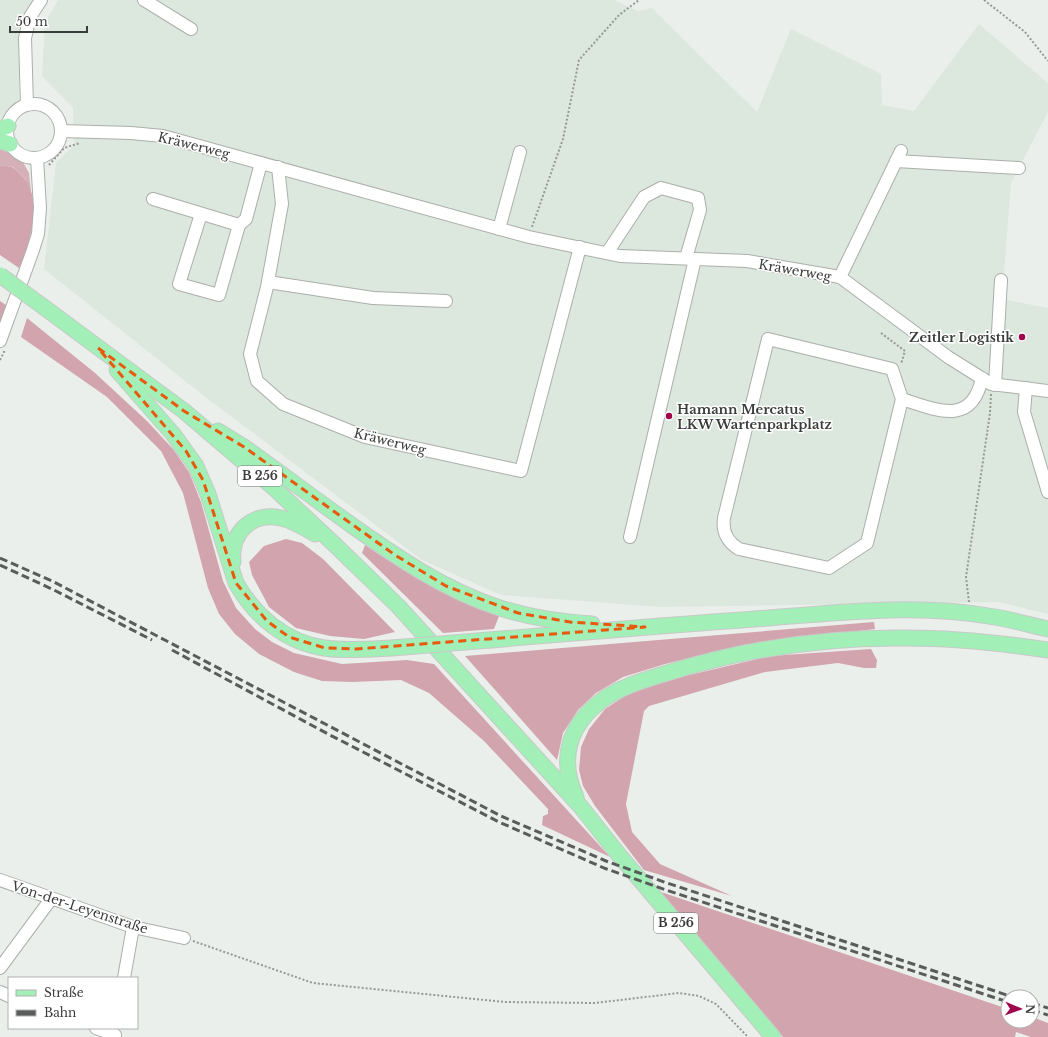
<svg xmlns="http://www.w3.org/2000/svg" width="1048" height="1037" font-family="'Libre Baskerville',serif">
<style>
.built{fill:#dce7de}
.green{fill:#d5b0b8}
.forest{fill:#d1a4ae}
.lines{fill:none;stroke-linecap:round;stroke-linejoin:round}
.minor-casing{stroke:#abafab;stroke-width:14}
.major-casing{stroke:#c8c9c8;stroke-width:17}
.path{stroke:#959895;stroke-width:2;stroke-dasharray:2 2;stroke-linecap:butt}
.minor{stroke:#fff;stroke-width:12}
.major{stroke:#a2efb8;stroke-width:15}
.rail{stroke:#595c5a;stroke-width:3;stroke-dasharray:8 4;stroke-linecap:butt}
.major-bridge-casing{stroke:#c8c9c8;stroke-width:17;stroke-linecap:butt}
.major-bridge{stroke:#a2efb8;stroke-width:15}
.marked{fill:none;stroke:#e8590c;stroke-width:3;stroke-dasharray:8 5;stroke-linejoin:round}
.poi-dot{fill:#9f054c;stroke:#fff;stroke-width:1.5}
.labels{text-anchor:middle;stroke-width:3;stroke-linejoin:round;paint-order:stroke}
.shield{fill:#fff;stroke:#767776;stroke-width:1}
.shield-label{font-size:12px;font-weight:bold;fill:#3b3d3c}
.street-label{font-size:13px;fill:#3b3d3c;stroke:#fff}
.poi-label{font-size:13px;font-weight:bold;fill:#3b3d3c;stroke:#fff;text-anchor:end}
</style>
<rect width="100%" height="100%" fill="#ebefeb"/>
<g class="built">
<path d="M0,0H36L25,17L19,49V101L0,122Z"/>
<path d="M58,0H614L638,11L652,8L757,112L791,29L881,74L882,105L914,111L979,24L1048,83V112L1011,183L1002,299L1048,308V614L998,602L660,607L501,595L422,560L204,396L44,269L56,163L74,145L73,108L42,76L45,23Z"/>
</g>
<path class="green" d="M0,145L6,147L14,156L23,162L29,173L31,191L25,179L13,167L0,165Z"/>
<g class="forest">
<path d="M0,165C4,166 9,166 12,167C15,169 19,173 21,175C45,198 30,243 19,268L0,255Z"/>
<path d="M0,301L6,305L0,323Z"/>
<path d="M27,318L95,373L147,421L173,449L189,472L201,502L223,581L236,608L255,629L272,642L294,653L316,658L342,664L407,660L434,664L610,857L542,825L543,816L548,814V809L484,741L429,693L401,680L352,682L322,681L294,672L259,654L235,634L219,614L208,588L183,493L161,451L107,397L21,337Z"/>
<path d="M286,539L302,543L323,559L395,632L364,639L330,636L296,628L269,607L252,575L249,562L264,546Z"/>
<path d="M365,545C408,574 450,599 499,616L494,629L443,633L362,553Z"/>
<path d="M874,622L875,629L743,645L665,664L623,677L596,693L578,710L563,733L557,760L465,656Z"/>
<path d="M871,649L877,660L876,668H864L838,663L765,672L649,706L644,711L626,804L632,832L660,864L732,896L644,870L595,806L583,786L579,770L581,747L589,729L605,709L631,692L685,676L770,656Z"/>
<path d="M661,892L1008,1009V1021H1032V1017L1048,1023V1037H1031L1016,1032L1015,1037H783Z"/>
</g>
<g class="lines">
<defs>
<g id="minor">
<path d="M144,0L191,29"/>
<circle cx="34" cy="131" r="27"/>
<path d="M27,105L25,38L30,17L41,0"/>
<path d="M61,131L131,133L163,136L529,237L620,256L747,261L840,277L948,357L991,384L1048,391"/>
<path d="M896,161L1019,168"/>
<path d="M278,167L282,204L267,287L250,354L257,381L283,404L365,437L521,471L580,247"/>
<path d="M153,199L239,225L246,219L261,163"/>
<path d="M201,214L179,284L219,295L239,225"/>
<path d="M499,229L520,152"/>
<path d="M607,253L644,197L661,188L698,198L700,210L686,258"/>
<path d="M840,277L901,151"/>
<path d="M268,282L373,298L446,301"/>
<path d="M0,341L33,250L38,234L40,208L37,158"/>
<path d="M995,385L1001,280"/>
<path d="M1026,388L1024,412L1048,492"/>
<path d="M902,399L867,543L829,568L739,549C727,542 722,531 724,518L768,339L892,369L902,399C936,410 972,427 982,378"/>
<path d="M630,537L695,259"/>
<path d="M0,880L133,927L184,938"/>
<path d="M0,968L51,899"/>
<path d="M124,978L133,927"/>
<path d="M0,992L9,996"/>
<path d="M96,1028L115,1035"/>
</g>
<g id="major">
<path d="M0,129L8,126"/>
<path d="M0,141L10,144"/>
<path d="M45,308L184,411L273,487L333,543L398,606L581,807L619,855L773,1037"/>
<path d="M117,370L173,434L196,466L208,494L236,583C255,616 285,642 324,648C346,651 370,649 392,648"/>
<path d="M218,431L244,447C282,474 319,502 357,529C400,559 444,589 494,606C526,617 559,622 592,624"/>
<path d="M233,562C230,532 252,512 281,518C293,520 305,528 315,534"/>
<path d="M477,641C566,634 654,626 742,620C826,614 912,602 995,617C1013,620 1030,625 1048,629"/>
<path d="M576,797C559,760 568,726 601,701C619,687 645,680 667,673C744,649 826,637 906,638C954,638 1001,643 1048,650"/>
</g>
</defs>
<use href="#minor" class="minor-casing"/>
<use href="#major" class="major-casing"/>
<g class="path">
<path d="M984,0L1025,32L1048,61"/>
<path d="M49,165L64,148L80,143"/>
<path d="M532,227L563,139L579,60L619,15L639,0"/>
<path d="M881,333L905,351L901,364"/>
<path d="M0,360L5,350"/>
<path d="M969,602L966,577L990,413L991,394"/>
<path d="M193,941L313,983L505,1002L595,1003L679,993L699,996L716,1004L748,1037"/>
</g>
<use href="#minor" class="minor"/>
<use href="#major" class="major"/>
<g class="rail">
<path d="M0,558L54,582L501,816L606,861L667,883L1013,997"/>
<path d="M0,565L54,590L152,640"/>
<path d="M172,650L328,734L499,822L604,868L666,890L1008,1002"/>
<path d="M1032,1003L1048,1008"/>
<path d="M1032,1010L1048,1015"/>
</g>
<defs>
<g id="major-bridge">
<path d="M0,275L45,308"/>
<path d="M392,648L477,641"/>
</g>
</defs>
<use href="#major-bridge" class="major-bridge-casing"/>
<use href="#major-bridge" class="major-bridge"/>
</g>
<path class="marked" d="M98,348L184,411L244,447L395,555L446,586L518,613L570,622L645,627L356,649L325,648L289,637L267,621L236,583L203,480L186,451Z"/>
<g class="poi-dot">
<circle cx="1022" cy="337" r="4"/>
<circle cx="669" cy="416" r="4"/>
</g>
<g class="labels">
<g class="shield">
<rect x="238" y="466" width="44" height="20" rx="3"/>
<rect x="654" y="913" width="44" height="20" rx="3"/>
</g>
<g class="shield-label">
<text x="260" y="480">B 256</text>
<text x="676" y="927">B 256</text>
</g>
<g class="street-label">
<text transform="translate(194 145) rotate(14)" y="5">Kräwerweg</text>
<text transform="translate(795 270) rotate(10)" y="5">Kräwerweg</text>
<text transform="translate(390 441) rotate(14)" y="5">Kräwerweg</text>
<text transform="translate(80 907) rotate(18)" y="5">Von-der-Leyenstraße</text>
</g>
<g class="poi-label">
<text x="1014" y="342">Zeitler Logistik</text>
<text x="677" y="414" text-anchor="start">Hamann Mercatus<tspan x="677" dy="15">LKW Wartenparkplatz</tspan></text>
</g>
</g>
<rect x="8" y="977" width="130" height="52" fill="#ffffff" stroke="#b1b1b1"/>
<rect x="16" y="990" width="20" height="6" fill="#a2efb8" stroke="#b1b1b1"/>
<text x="44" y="997" font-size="12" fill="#3b3d3c">Straße</text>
<rect x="16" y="1010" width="20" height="6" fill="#595c5a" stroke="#b1b1b1"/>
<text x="44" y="1017" font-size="12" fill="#3b3d3c">Bahn</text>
<g transform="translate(1020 1009) rotate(92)"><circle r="19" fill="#ffffff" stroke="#b1b1b1"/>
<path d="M0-3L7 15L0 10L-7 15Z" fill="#9f054c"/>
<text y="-6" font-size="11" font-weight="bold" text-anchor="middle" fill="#3b3d3c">N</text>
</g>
<path d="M10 26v6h77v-6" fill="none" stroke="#3b3d3c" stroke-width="2"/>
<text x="16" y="26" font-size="12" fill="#3b3d3c" stroke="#ffffff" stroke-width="3" paint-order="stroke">50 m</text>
</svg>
